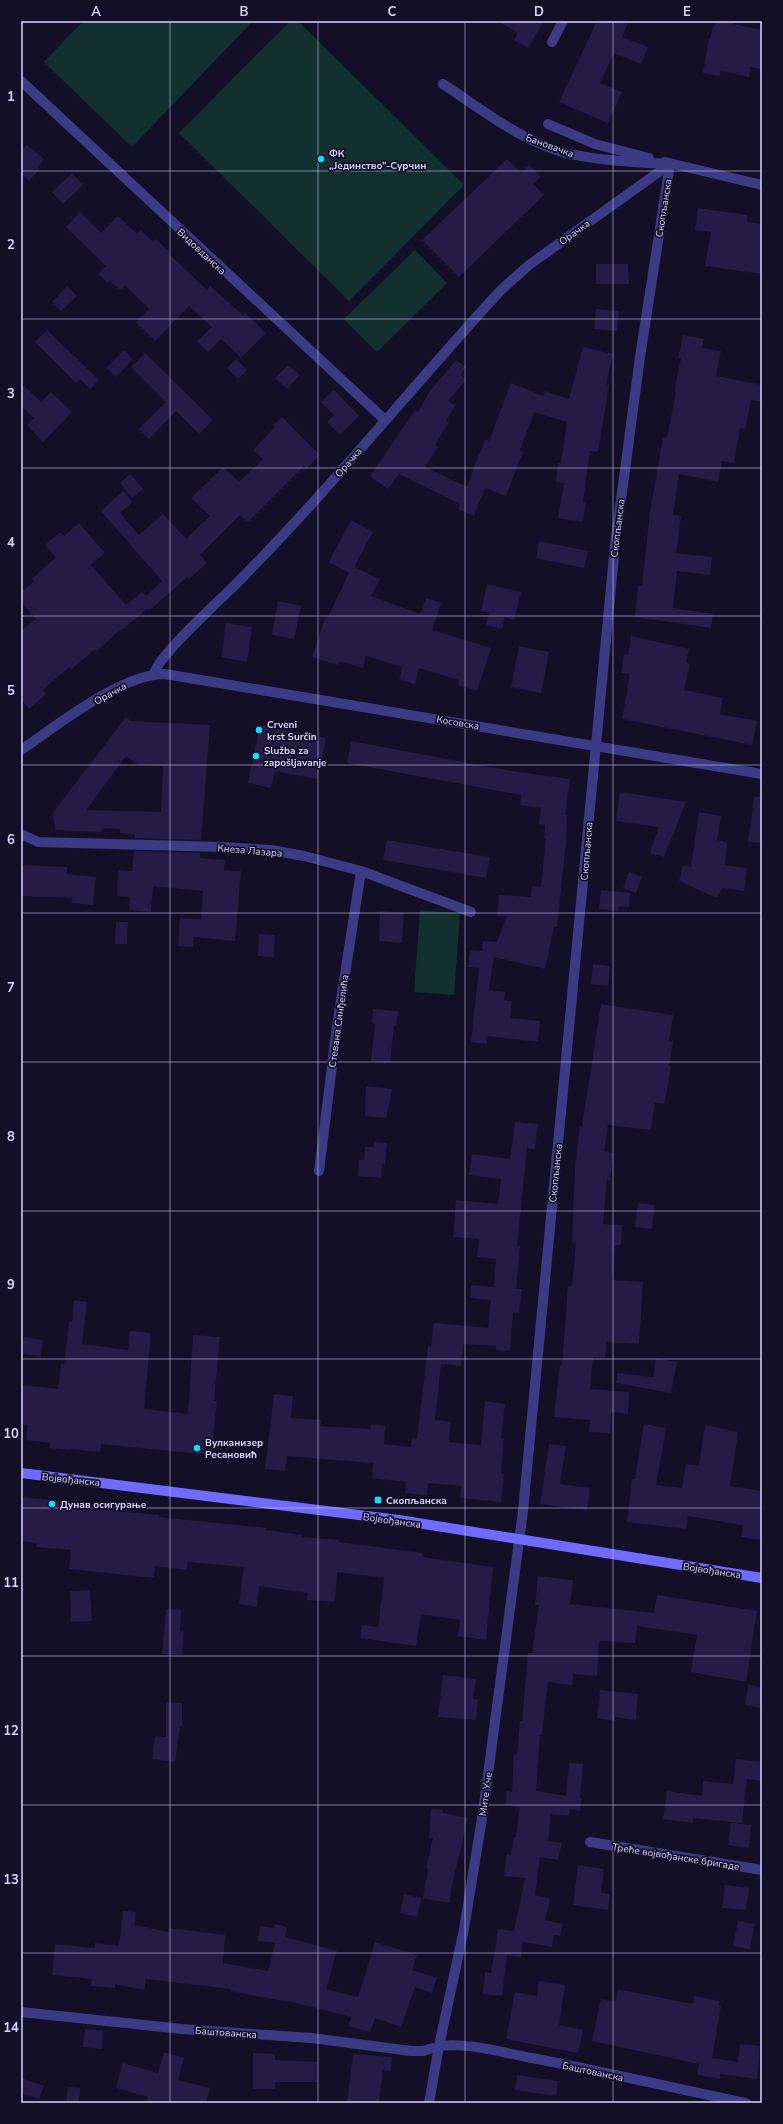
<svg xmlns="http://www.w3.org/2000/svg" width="783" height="2124" font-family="'Nunito Sans',sans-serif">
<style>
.green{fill:#12302f}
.building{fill:#241b47;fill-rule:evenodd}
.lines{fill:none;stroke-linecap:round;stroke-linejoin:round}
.minor{stroke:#3d3a85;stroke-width:10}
.secondary{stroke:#6f6bff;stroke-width:10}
.grid{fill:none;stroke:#d9d4ff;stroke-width:1;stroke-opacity:0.55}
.poi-dot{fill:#00e5ff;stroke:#130f26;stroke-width:1.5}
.labels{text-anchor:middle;stroke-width:3.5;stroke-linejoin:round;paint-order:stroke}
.street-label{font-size:10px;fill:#d9d4ff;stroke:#130f26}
.poi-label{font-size:10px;font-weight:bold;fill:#d9d4ff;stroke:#130f26;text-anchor:start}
.neatline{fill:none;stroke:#d9d4ff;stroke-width:1.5}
.grid-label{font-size:13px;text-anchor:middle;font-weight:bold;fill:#d9d4ff}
</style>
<rect width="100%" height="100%" fill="#130f26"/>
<g class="green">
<path d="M83,21H253L132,147L44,62Z"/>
<path d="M290,21H298L464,185L349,301L179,133Z"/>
<path d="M415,250L447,283L377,352L344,319Z"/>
<path d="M420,910L460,913L454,995L414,992Z"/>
</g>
<g class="building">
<path d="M498,21H544L528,48L514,40L518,33Z"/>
<path d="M597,21H629L622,37L648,47L641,64L614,53L600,83L622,92L608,123L559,102Z"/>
<path d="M716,21H734L733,24L762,30V69L750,67L749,77L721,71L719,76L703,73L709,38L710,39L713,26H715Z"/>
<path d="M27,145L44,159L38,167L40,169L29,181L21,174V151Z"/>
<path d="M507,159L521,173L529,165L541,177L533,184L544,195L459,277L422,240Z"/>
<path d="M72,173L83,185L63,204L52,192Z"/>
<path d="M698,208L747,215V222L762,224V274L705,266L711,232L695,230Z"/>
<path d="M80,212L101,233L118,216L137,234L141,230L153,242L156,239L170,253L169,254L207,290L210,286L243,315L245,313L266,333L241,358L221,339L208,352L197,341L212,327L189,306L155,341L136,322L149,309L125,285L120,290L110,281L108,283L98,274L106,266L66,227Z"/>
<path d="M596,264H628L629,284H596Z"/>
<path d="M67,286L77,296L61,311L52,302Z"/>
<path d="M596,309L619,311L617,331L594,329Z"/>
<path d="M47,330L99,380L90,389L80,379L76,383L35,342Z"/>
<path d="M683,335L704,339L702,348L721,351L716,376L762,385V402L751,400L745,429L740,428L734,463L722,461L718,482L679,474L673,515L681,516L676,553L712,557L710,575L677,571L673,608L713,614L711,628L635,617L638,586H642L650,512L663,437L667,438L676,392H674L681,358H678Z"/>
<path d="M583,347L613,354L606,384L609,385L598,452L590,451L583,502L586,503L583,522L558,518L564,483L556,482L558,463H561L567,422L534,412L520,451L523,452L506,496L485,488L474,516L458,509L460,504L399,474L388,489L370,476L415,410L418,412L430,391L456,360L466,367L460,375L466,380L448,401L455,406L446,421L449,422L435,445L438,447L425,467L467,487L485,439L489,441L511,383L543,396L545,391L569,399Z"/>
<path d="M124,350L133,359L116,377L106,368Z"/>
<path d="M145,353L213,420L199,434L176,411L149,439L139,429L166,402L131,367Z"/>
<path d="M236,359L247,370L238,379L227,368Z"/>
<path d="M288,365L300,375L287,389L275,378Z"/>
<path d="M21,383L41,402L51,392L72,412L43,442L27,425L34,418L21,406Z"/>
<path d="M334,390L359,416L340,435L327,422L334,415L321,402Z"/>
<path d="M282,417L320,455L306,469L304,466L248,522L240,515L200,555L207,563L189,579L187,577L149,611L147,609L122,630L121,629L97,651L95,649L71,670L69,667L43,690L46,694L29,709L21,699V631L36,619L21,602V592L34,581L32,579L56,557L45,545L60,532L64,536L79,523L105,553L91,565L126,605L142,592L146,596L162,581L101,511L123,491L133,502L120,513L139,535L163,514L186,539L210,516L191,498L223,467L239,482L263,459L253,450L275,427L273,425Z"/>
<path d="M130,474L143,489L132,498L120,483Z"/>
<path d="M351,520L373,532L354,567L380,579L371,596L420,614L426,598L441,603L432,630L491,648L477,691L458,685L459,680L419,668L415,684L399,679L403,667L366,656L363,668L339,661L338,665L312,657L325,618L327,619L349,573L329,562Z"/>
<path d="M539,541L588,551L584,568L536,558Z"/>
<path d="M487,584L521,592L514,620L505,617L502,629L486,625L489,613L481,611Z"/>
<path d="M278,601L301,606L294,639L272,635Z"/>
<path d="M226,623L252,627L247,662L221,657Z"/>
<path d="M631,636L689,649L686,663L690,664L684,690L723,698L720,714L757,721L752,745L622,719L630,674L621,673L624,654L628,655Z"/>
<path d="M519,646L549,652L541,693L511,687Z"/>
<path d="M126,717L131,721L210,725L201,840L135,838V834L120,833V829L102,828L101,832L56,830L52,814ZM126,756L138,765L163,766L161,812L86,810Z"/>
<path d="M260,725L326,738L317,779L275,771L271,788L248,783Z"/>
<path d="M351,741L511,771L570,779L565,815H567L566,842L557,927H554L545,969L494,957L489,990L505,992L504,1000L512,1001L510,1018L540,1021L538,1042L488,1036L487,1044L471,1042L479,968L468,967L470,950L482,951L483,941L497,942L507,916H497L499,895L531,897L532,886L541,887L546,838H544L545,825L539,824L541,808L520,805L521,795L347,763Z"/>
<path d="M620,792L686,802L664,857L650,853L659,827L616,821Z"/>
<path d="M754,797H762V843L748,842Z"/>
<path d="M699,812L721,816L717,840L727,842L725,865L747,868L744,891L722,888L717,898L679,881L683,865L691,867Z"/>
<path d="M387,840L490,857L486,878L383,860Z"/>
<path d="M134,851L200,853V858L225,860L224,870L241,871L235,941L194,937L193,947L178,946L180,918L201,919L203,891L153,886L151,912L129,910L130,897L117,896L118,870L132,871Z"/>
<path d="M21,865L67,867V874L96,877L93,905L71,903L72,898L21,896Z"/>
<path d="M629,872L642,877L636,893L623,888Z"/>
<path d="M601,890L630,893L629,907L619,906L618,911L599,909Z"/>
<path d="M380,911L404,913L402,943L379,941Z"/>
<path d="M116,922H128L127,944H115Z"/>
<path d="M259,934L275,935L274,957L258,956Z"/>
<path d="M593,964L610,966L608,986L591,984Z"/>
<path d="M601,1004L673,1015L669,1040L673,1041L669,1066H671L668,1085L664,1104L655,1103L651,1130L608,1125L604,1151L613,1153L610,1181L607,1180L603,1224L622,1225L621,1245H615L612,1280L643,1282L639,1344L607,1342L605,1358L593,1357L590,1389L629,1392L628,1414L611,1412L610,1433L589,1432L590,1420L554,1417L560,1365L562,1366L568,1286H572L576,1243L572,1242L575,1167L580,1126H582Z"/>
<path d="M373,1009L398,1011L396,1026H394L390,1063L371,1061L375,1024L372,1023Z"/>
<path d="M366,1086L392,1089L386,1118L365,1116Z"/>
<path d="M515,1122L538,1124L535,1149L527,1148L517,1246H520L516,1289H522L519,1313L513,1312L510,1351L496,1350V1346L463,1344L461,1366L441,1364L435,1420L451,1422L449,1442L481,1445L485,1401L505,1404L501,1438H504L501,1474H504L501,1502L460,1498L461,1486L428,1483L427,1495L405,1493L406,1482L372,1478L373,1463L287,1456L285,1471L265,1469L274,1394L293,1396L291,1418L321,1420L320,1426L370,1429L371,1424L385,1426L384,1444L411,1447L412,1438L417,1439L428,1346L431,1347L434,1323L488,1328L491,1300L470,1298L471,1285L494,1287L496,1259L477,1257L479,1239L453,1237L456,1200L498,1204L501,1179L469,1175L472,1154L510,1159Z"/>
<path d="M375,1142L387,1143L385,1164L382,1163L381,1178L358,1176L359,1160H364L365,1147H374Z"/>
<path d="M638,1203L655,1205L652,1229L635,1227Z"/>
<path d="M74,1300L87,1302L82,1344L128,1350L130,1331L151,1333L144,1409L188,1414L193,1335L220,1337L214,1401H217L211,1455L101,1444L100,1452L70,1449V1450L50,1448V1443L26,1440L28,1425L21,1424V1385L58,1389L61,1364H64L69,1322H72Z"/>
<path d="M24,1337L43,1340L41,1356L22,1354Z"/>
<path d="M656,1358L677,1362L671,1393L616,1383L617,1373L653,1377Z"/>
<path d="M644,1424L666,1428L656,1485L682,1488L686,1464L699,1466L705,1425L738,1432L730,1486L762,1491V1540L741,1537L743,1525L688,1516L686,1529L627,1522L632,1479H635Z"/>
<path d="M549,1444L566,1446L560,1484L590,1488L587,1510L540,1504Z"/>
<path d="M21,1497L61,1501V1506L160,1515L159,1517L266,1528V1530L302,1535V1537L339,1540V1542L422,1553V1557L493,1567L486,1640L458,1636L460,1620L421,1614L416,1646L360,1638L362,1625L378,1627L384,1578L337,1572L335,1602L307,1600L308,1593L259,1586L257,1607L239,1604L244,1567L188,1562L187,1570L155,1566L154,1578L69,1569L71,1550L36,1547L37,1543L21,1541Z"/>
<path d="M538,1576L573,1580L570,1604L654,1613L657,1595L757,1611L746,1682L691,1672L697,1635L637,1626L635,1643L599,1641L597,1676L573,1674L572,1685L548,1682L542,1735H540L536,1791L566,1796L569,1763L583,1764L580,1798H582L580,1811L570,1809L569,1816L551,1814L548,1841L562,1843L558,1860L540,1857L535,1895L550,1899L545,1920L563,1924L560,1936L554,1935L552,1947L523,1942L521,1957L507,1955L502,1996L483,1994L485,1972L491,1973L498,1929L514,1931L525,1878L504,1876L507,1854L511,1855L514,1837H516L520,1807L505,1805L507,1791L512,1792L514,1754L517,1755L520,1721H522L528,1653H532L539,1605H535Z"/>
<path d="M90,1590L92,1621L71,1622L70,1591Z"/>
<path d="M166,1609L181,1610L180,1631L184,1632L182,1655L162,1654Z"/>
<path d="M443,1675L476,1679L473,1699L478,1700L476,1720L438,1717Z"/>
<path d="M748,1685L762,1687V1708L745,1705Z"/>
<path d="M600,1690L638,1694L636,1720L615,1717V1721L597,1718Z"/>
<path d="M166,1702L182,1703V1726H180L175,1762L152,1759L155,1736L166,1737Z"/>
<path d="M736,1759L762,1762V1781L747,1779L742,1823L693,1818V1823L663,1819L667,1791L702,1796L703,1781L733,1784Z"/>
<path d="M431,1809L443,1810V1813L468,1818L451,1889L450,1903L423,1898L428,1869L426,1868L433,1838H429Z"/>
<path d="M731,1823L751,1825L749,1848L728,1845Z"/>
<path d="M578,1865L604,1869L601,1893L610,1894L608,1910L573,1905Z"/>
<path d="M725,1885L749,1888L746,1910L722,1908Z"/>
<path d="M404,1894L421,1898L417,1917L400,1913Z"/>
<path d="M123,1911L136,1912L135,1925L168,1932L169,1928L225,1935L223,1963L268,1971L275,1943L258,1941L260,1926L274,1928L275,1924L287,1927L285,1937L337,1951L326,1989L358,1997L375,1942L417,1955L412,1970L437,1978L432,1993L415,1987L401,2027L375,2018L370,2032L348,2026L351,2017L288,2001L287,2002L231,1991V1989L146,1979L144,1990L115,1984V1988L91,1986L92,1979L52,1975L55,1944L95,1948V1943L119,1946Z"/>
<path d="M738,1921L755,1924L750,1949L733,1946Z"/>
<path d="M539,1981L565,1985L559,2025L583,2030L578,2053L506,2039L515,1992L537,1996Z"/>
<path d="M618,1989L693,2004L694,1996L720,2001L719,2006H721L712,2058L738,2062L740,2044L760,2046L757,2079L720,2074V2079L697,2075L699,2064L592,2041L601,1999L615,2002Z"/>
<path d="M85,2029L103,2031L102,2049L83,2047Z"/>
<path d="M164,2052L184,2058L178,2080L210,2088L206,2103H147L148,2097L116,2088L123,2063L158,2073Z"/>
<path d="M253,2053L275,2054V2060L317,2062V2082H275V2089H253Z"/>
<path d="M353,2054L392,2057L391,2071L383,2070L379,2103H347Z"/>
<path d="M517,2075L558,2081L556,2096L515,2090Z"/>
<path d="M21,2078L44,2086L39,2099L21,2093Z"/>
<path d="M68,2087L80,2088L79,2103H66Z"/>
</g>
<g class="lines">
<g class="minor">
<path d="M552,42L563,21"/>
<path d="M21,81L385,420"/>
<path d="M443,84C483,110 523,143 570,154C603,161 637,162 670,164"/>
<path d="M548,124L595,144L649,158"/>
<path d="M665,162L762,185"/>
<path d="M154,674C157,657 218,602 233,587C327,493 410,389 500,291L529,265L670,164"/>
<path d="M21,750C58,725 121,674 165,674L762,774"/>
<path d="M21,834L38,842L223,847L271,850L304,856L361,871L471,912"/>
<path d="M319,1171L337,1026L361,871"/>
<path d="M590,1842L762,1870"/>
<path d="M21,2012L182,2029L311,2038L411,2051H423L439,2046L464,1929L483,1812L523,1511L615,545L640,357L670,164"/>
<path d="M429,2103L439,2046C469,2042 503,2053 532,2058C604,2072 675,2088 746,2103"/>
</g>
<path class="secondary" d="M21,1473L399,1520L762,1578"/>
</g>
<path class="grid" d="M170,21V2103M318,21V2103M465,21V2103M613,21V2103M21,171H762M21,319H762M21,468H762M21,616H762M21,765H762M21,913H762M21,1062H762M21,1211H762M21,1359H762M21,1508H762M21,1656H762M21,1805H762M21,1953H762"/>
<g class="poi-dot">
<circle cx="321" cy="159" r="4"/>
<circle cx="259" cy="730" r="4"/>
<circle cx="256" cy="756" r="4"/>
<circle cx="197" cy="1448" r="4"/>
<rect x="374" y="1496" width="8" height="8" rx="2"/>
<circle cx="52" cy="1504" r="4"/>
</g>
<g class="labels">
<g class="street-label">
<text transform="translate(550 145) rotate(20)" y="4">Бановачка</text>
<text transform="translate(663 208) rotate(-81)" y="4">Скопљанска</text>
<text transform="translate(574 232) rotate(-36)" y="4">Орачка</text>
<text transform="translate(202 251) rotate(43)" y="4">Видовданска</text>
<text transform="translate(348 462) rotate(-49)" y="4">Орачка</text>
<text transform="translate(617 528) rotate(-83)" y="4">Скопљанска</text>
<text transform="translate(110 693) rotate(-29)" y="4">Орачка</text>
<text transform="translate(458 722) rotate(10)" y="4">Косовска</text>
<text transform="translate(250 850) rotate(5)" y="4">Кнеза Лазара</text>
<text transform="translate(586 851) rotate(-85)" y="4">Скопљанска</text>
<text transform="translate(338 1021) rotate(-82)" y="4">Стевана Синђелића</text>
<text transform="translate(555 1173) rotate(-84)" y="4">Скопљанска</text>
<text transform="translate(71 1479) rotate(6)" y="4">Војвођанска</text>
<text transform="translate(392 1520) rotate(8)" y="4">Војвођанска</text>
<text transform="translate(712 1570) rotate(9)" y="4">Војвођанска</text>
<text transform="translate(485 1794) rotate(-82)" y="4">Мите Уче</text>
<text transform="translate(676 1856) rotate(9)" y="4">Треће војвођанске бригаде</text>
<text transform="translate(226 2032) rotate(4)" y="4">Баштованска</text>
<text transform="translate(593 2071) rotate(12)" y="4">Баштованска</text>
</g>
<g class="poi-label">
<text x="329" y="157">ФК<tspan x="329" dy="12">„Јединство”-Сурчин</tspan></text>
<text x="267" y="728">Crveni<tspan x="267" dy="12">krst Surčin</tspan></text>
<text x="264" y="754">Služba za<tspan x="264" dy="12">zapošljavanje</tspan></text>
<text x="205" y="1446">Вулканизер<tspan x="205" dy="12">Ресановић</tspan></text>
<text x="386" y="1504">Скопљанска</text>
<text x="60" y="1508">Дунав осигурање</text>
</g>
</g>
<rect width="783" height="2124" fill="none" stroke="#130f26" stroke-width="44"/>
<rect x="22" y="22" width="739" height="2080" class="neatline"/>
<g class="grid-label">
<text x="96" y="16">A</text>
<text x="244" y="16">B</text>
<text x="392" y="16">C</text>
<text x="539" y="16">D</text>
<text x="687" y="16">E</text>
<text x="11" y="101">1</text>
<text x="11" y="249">2</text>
<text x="11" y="398">3</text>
<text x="11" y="547">4</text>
<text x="11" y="695">5</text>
<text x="11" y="844">6</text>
<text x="11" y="992">7</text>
<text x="11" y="1141">8</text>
<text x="11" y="1289">9</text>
<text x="11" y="1438">10</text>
<text x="11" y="1587">11</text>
<text x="11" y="1735">12</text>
<text x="11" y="1884">13</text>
<text x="11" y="2032">14</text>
</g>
</svg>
